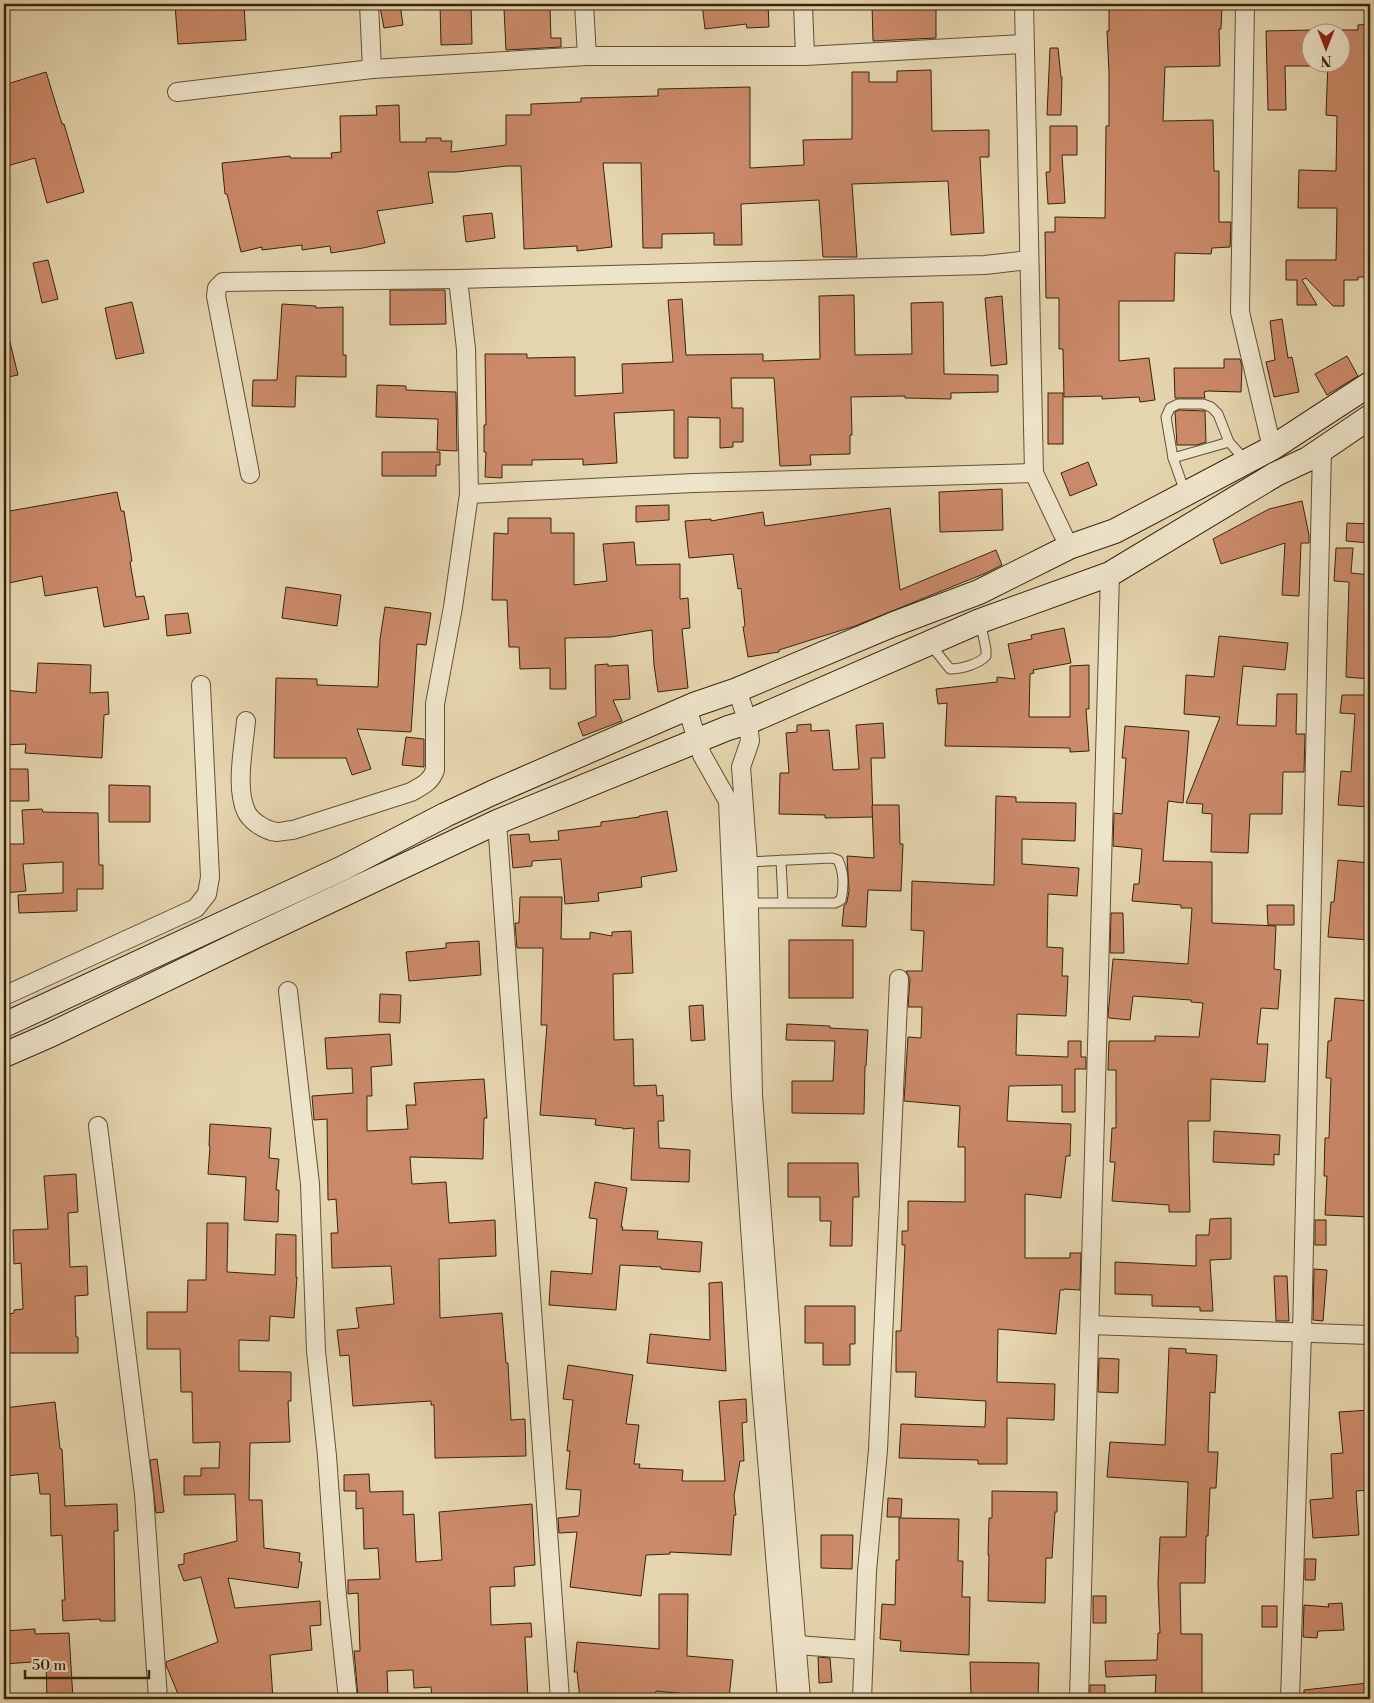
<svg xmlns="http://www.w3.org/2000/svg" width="1374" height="1703" font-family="'Libre Bodoni',serif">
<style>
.building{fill:#cb8a6a;stroke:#36250d}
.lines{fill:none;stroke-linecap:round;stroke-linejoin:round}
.service-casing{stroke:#625135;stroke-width:11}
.minor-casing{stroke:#625135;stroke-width:20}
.secondary-casing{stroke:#36250d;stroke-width:26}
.service{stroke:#eee4ca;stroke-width:9}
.minor{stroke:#eee4ca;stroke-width:18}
.secondary{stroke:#eee4ca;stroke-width:24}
</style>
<rect width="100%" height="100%" fill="#e5d5ae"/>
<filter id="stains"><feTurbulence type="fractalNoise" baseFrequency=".004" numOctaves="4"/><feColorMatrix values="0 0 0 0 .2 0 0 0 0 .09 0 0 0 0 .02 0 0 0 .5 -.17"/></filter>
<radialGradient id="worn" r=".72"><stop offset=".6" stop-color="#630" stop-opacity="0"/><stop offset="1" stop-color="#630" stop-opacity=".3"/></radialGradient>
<g class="building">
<path d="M189,4H244L246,40L178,44L175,5Z"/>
<path d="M400,4L403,25L384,28L380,7Z"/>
<path d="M440,4H471L472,44L441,45Z"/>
<path d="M702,4H768L769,27L747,28L746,24L705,29Z"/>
<path d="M872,4H936V38L873,41Z"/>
<path d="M1109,4H1222L1221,29H1219L1220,66L1165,67L1163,121L1213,120L1214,171H1219V222H1231L1230,247L1212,248L1211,254L1175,253L1174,301H1119V361L1149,358L1155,400L1140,402L1139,397L1102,399V396L1064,397L1063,349H1059V298H1046L1045,232H1055V217L1105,218L1106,126H1109V72L1107,31H1109Z"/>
<path d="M550,7L551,38H561V47L506,50L504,9Z"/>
<path d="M1370,24V277H1358V280H1344V306H1333L1306,278L1302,280L1317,305H1297V280H1286V260H1336L1337,208H1298L1299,170L1336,171L1337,116L1326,115L1328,62H1342V30H1358V25Z"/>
<path d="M1312,30V66H1285L1286,110H1268L1266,31Z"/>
<path d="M1050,48H1058L1061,77H1062L1061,115H1047Z"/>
<path d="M931,70L932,131L989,130V157H980L984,233L951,235L948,181L852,184L857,257H823L819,200L741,204L742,245H714V233L662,234V248H643L641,163H603L612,247L577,251V246L524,249L521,166H507L456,172H428L433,203L377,211L385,243L363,248L331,253L330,246L302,250V245L262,250V247L241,252L227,194H225L222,163L290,156V158H332L331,153L341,152L340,116L377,115L376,106L399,105L400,142H426V138H441V141H452L451,152L506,145V115H531V104L581,102V98L658,96V89L750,87V168L804,165L803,140L852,139V72H869V82H897V71Z"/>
<path d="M46,72L62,124H64L84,192L47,203L35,158L7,166L4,154V85Z"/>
<path d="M1050,126H1077V155H1062L1065,203L1048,204L1046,172H1050Z"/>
<path d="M492,213L495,238L466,242L463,216Z"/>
<path d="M48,260L58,299L42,303L33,263Z"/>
<path d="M390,290H445L446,324L390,325Z"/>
<path d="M854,295L855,355L912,354L911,303L943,302L944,374L998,375V392L951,393V399L905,398V396L851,397L852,435H850V454L810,455L811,465L780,466L774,378H731L732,408H743V442H733V447L720,448V418L688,417V458H674V410L614,413L617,463L583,465V459L532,460V465H502V478L485,477L486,452H484V425H486L485,354H527V358L575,357V396L623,393L622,364L673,362L668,300L682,299L686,355L763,354V361L820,359L819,296Z"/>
<path d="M1002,296L1007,364L991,366L985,298Z"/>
<path d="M132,302L144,353L116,359L105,308Z"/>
<path d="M282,304L316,306V308L343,307V355H346V377L296,376L295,407L252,406L253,380H277Z"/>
<path d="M1282,319L1288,358L1292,357L1299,392L1274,397L1266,362L1275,360L1270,321Z"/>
<path d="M9,338L18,375L4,378V339Z"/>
<path d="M1347,356L1358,376L1327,395L1315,374Z"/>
<path d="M1224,359H1240L1242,366L1241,392L1208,391L1204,392L1205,398H1175L1174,368H1224Z"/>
<path d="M377,385L406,386V390L456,392L457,451L437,450L438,419L376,417Z"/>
<rect x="1048" y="393" width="15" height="51"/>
<path d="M1179,410L1205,411L1206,442L1197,445H1177L1175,412Z"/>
<path d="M382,452H440V465H436V476H382Z"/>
<path d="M1088,462L1097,485L1070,496L1061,473Z"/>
<path d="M1002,489L1003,530L940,532L939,492Z"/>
<path d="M117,492L121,511H124L132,561L130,562L136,597L144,596L149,619L104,627L97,587L45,596L42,576L4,584V512Z"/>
<path d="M1302,501L1309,535V543H1301L1299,596L1282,595L1285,543L1221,564L1213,539L1269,509Z"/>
<path d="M669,505V520L636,522V506Z"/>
<path d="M890,508L900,590L996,550L1002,565L986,573L855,626L779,650V652L748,657L743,627L745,626L741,588L738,589L733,554L689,558L685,521L711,519V521L763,512L765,526Z"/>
<path d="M508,518H551V533H574V585L607,581L603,544L634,542L636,565L680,564V599L688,598L690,628L682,629L688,688L658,692L654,665L652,630L610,637L565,638L566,689H550V668L520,669L519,647H509L507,600H492L494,533L508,534Z"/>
<path d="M1347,523L1370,524V543L1346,541Z"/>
<path d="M1336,548H1353L1351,573L1370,575V679L1346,677L1349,582L1334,581Z"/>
<path d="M286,587L341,595L337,626L282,618Z"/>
<path d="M385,607L431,613L426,645L417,644L411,732L357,729L371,769L352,775L346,758H274L276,678L317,679V685L378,687L380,639Z"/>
<path d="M188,613L191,633L167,636L165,615Z"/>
<path d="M1064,628L1071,663L1033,670L1034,673L1030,674L1029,717H1070V666L1089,665V709H1086L1089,751L1070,752V748L945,746L947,703L938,704L936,689L997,682V677L1015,679L1008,644L1032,639L1031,635Z"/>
<path d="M1219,636L1288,643L1285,670L1243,666L1237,725L1276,726L1277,694H1297L1296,734H1305L1304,772H1283L1282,814H1250L1248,853L1211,852L1212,814L1202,813L1203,804L1186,803L1220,717L1184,714L1186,675L1214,677Z"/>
<path d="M38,663L91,665L90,693L108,692L109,714L104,715L102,758L25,753L26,744L4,745V690L36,693Z"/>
<path d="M608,664V666L628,665L630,699L613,700L622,721L583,736L578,723L596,716L595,665Z"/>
<path d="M1342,695H1370V807L1338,805L1341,771L1351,772L1355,714L1340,713Z"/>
<path d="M883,723L885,758H871L873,817L825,818V815L779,814L780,773H789L786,733L797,732V725L811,724V731L829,730L833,770L859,769L856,725Z"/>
<path d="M1125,726L1189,731L1183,803L1168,801L1163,861L1212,862V923L1276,926L1274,969L1281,970L1278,1009L1261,1008L1257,1044H1268L1265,1082L1211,1079L1210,1121H1188L1190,1212H1169V1205L1112,1201L1115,1162H1110L1112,1128H1116V1070H1108L1109,1041H1155V1036L1199,1037L1203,1003L1191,1002V1000L1133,996L1130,1020L1109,1018L1108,1016L1113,959L1188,964L1192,908H1181V905L1132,901L1134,884H1139L1142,849L1113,846L1114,813L1122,814L1126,758H1122Z"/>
<path d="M406,737L424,739V767L402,765Z"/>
<path d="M4,769H28L29,801H4Z"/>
<path d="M109,785L150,786V822H109Z"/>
<path d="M996,796L1016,797V802L1076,803L1075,841L1022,839V864L1079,868L1077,896L1048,894L1047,947L1063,948L1062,976H1068L1066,1016L1017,1014L1016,1055L1068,1057V1041H1081V1057H1086V1069H1075V1112H1062V1085L1009,1086L1007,1121L1071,1124L1070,1156H1066L1061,1198L1025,1194V1258H1070V1253H1081L1080,1290L1064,1289V1290H1060L1056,1334L998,1329L997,1382L1055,1384L1054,1420L1007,1418V1464H978V1460L899,1458L901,1424L985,1427L986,1401L915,1397L916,1372H896V1331H901L905,1245H902V1231H908V1201L965,1202V1147H958L960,1106L904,1101L908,1037L921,1038L922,1007H908L910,979L906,971H922L924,931L911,930L912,881L994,885Z"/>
<path d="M872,805H899L900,844H903L901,891L868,890L866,927L842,926L844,906L847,902L849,891L847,856L874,858Z"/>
<path d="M42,809L43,812L98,813L99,865H103V889H77V911L19,913L18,895L63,893V862L23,864L26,891L4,893V844H24L22,810Z"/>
<path d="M667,811L677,871L641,877L642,887L598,893L599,901L565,904L561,859L532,861V866L513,868L510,835L529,834L530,842L559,840L558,831L601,826V822L639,817V816Z"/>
<path d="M1338,860L1370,863V940L1328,937L1331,902H1334Z"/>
<path d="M520,897H562L561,939H590V932L612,936V932L631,931L633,973L613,974L614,1040L633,1039L634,1086L656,1085L657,1096L663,1095L664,1121H658L659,1148L690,1150L689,1182L631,1180L634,1128L623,1129V1128L595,1125L596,1119L540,1115L547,1025H541L543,948H517L515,923H519Z"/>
<path d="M1267,905H1294V925H1268Z"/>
<path d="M1111,913H1123L1124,953H1110Z"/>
<rect x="789" y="940" width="64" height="58"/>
<path d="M479,941L481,975L409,981L406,952L446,948V943Z"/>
<path d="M380,994L401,995L400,1023L379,1022Z"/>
<path d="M1335,998L1370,1001V1217L1325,1215L1327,1176H1324L1325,1138H1329L1331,1078H1326L1328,1041H1331Z"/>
<path d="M703,1005L705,1040L691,1041L689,1006Z"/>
<path d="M787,1024L830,1026V1028L868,1030L866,1066H865L864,1114L792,1113V1081H833L835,1041L786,1040Z"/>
<path d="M390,1034L392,1065L371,1067L372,1096H367V1131L408,1129L406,1105H416L414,1083L484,1079L487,1118H484L483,1159L410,1157L412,1184L446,1182L449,1223L495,1220L496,1256L439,1259L440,1318L502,1313L506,1363H508L511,1420L525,1419L526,1456L435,1458L434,1405H431V1401L353,1406L349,1355L340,1356L337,1330L359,1328L356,1308L394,1304L391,1266L332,1268L331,1233H338L336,1199L328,1200L327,1119L314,1120L312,1096L353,1093L352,1068L327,1069L325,1038Z"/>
<path d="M210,1124L271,1128L269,1158L279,1159L276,1190H279L278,1222L244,1220L246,1177L208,1174L210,1146H209Z"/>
<path d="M1214,1131L1280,1135L1279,1155L1274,1154V1165L1213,1162Z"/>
<path d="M788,1163H858L859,1197H853L852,1246H830L831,1221H820V1197H788Z"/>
<path d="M76,1174L78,1212L68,1213L70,1267L87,1266L88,1295L75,1296L76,1337H78V1353H4V1315L14,1313V1310L23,1309L21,1263L14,1264L13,1230L48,1229L44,1176Z"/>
<path d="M595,1182L627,1188L621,1227H623L622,1230L658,1231L657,1239L702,1242L700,1272L661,1269V1267L620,1265L616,1310L549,1305L551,1271L592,1274L597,1219L589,1218Z"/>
<path d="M1231,1218V1259L1210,1260L1213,1311H1200V1307L1152,1306V1295L1115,1294V1262L1196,1266V1235H1209L1210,1219Z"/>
<rect x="1315" y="1220" width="11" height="25"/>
<path d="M207,1223H228L227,1272L275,1275L276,1234L296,1235V1277H297L294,1318L270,1316L269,1341L239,1340V1371L291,1372V1401H288L290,1442L250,1443L249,1500H262L264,1548L300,1553L299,1562H302L298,1588L228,1578L235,1608L320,1601L321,1625L310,1626L312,1650L270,1655L273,1699H180L166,1665V1662L218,1642L201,1577L184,1581L178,1565L184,1564V1554L237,1541L235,1494L184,1495V1476H201V1468H219L220,1442L193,1443L192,1392H181L180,1349H147V1312H187L188,1280H206Z"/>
<path d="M1314,1269L1327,1270L1323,1321L1313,1320Z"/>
<path d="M1274,1276H1287L1289,1321H1276Z"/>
<path d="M722,1282L726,1371L647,1363L650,1334L710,1340L709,1283Z"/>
<path d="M805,1306H855V1344H850V1365H823V1343H805Z"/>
<path d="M1169,1348L1186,1349V1353L1217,1355L1215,1393L1210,1392L1208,1452H1218L1216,1488H1210L1208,1536H1206L1205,1583H1180L1181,1634H1202V1699H1155L1156,1675L1106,1677L1105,1661L1157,1660L1158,1633H1160L1158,1583L1160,1537H1186L1188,1482L1107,1477L1110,1442L1165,1445Z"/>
<path d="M1099,1358L1119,1359L1118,1393L1098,1392Z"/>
<path d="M568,1365L633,1375L626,1424L639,1425L634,1464H640L639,1468L683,1470L682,1481H725L719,1401L746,1399L747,1422L742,1423L744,1461H740L734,1496L736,1515H734L731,1555L670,1552V1554L646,1555L641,1596L570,1587L577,1532L559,1533L558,1518L579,1516L581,1490L566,1489L570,1451H567L573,1400L563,1399Z"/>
<path d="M55,1402L60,1449H62L65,1506L117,1504L118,1531H114L115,1621H100V1619L63,1621L62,1600H65L62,1535L51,1536L50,1494H40L38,1473L4,1476V1408Z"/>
<path d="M1370,1410V1490L1356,1491L1359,1535L1313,1538L1310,1500L1333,1498L1331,1454L1343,1453L1339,1412Z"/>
<path d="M157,1459L164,1512L156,1513L150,1460Z"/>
<path d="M369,1474L370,1492L403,1491V1515L414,1514L416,1562L442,1560L439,1512L532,1504L535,1565L514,1567L515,1586L490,1587L491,1625L531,1623L532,1637H525L528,1699H432L431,1687L414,1688L413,1670L387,1671L388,1696L358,1697L354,1651H360L358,1593L348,1594V1580L380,1579L378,1548L364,1549L363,1508L356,1509V1491H344V1475Z"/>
<path d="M992,1491L1057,1492V1512H1055L1052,1558H1046L1045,1603L988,1601L989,1555H988L989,1518H992Z"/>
<path d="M888,1498L902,1499L901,1517H887Z"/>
<path d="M899,1518L959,1519L958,1561H963L962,1597H970L969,1655L900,1651L901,1641L880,1639L882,1604L895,1605L896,1560H899Z"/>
<path d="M821,1535H853L852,1569L821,1568Z"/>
<path d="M1305,1559H1316L1315,1580H1305Z"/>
<path d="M659,1594H688L687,1656L733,1660L729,1698L656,1691L655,1699H580L577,1672H574L577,1642L659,1649Z"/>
<rect x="1093" y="1596" width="13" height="27"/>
<path d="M1342,1603L1344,1630L1318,1631L1317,1638L1303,1637L1304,1605L1329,1607L1328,1604Z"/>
<rect x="1262" y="1606" width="15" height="21"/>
<path d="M35,1629V1634L69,1633L73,1699H47L46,1661L4,1664V1631Z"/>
<path d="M818,1657L830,1658L832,1682L819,1683Z"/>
<path d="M970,1662L1039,1663L1038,1696H971Z"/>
<path d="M1368,1683L1370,1699H1304V1690Z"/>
<rect x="1090" y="1685" width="15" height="14"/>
</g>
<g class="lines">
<defs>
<g id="service">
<path d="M1173,458L1229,442"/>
<path d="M1185,492L1173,458L1166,417L1170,408L1178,404H1203L1211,407L1218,414L1229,442L1246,461"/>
<path d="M930,644L950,669C961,669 979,664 986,656V649L980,621"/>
<path d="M781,860L783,902"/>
<path d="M748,862L832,858L838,860C844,871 844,888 841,900L835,903H748"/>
</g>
<g id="minor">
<path d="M369,4L372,69"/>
<path d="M584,4L587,56"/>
<path d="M803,4L805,56"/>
<path d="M1024,4L1034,473L1069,547"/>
<path d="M1245,4L1240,312L1272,448"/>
<path d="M177,92L372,69L587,56H805L1024,44"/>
<path d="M458,279L466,349L469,494"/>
<path d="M250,474L216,296L217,288L223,282L458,279L985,265L1029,260"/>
<path d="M737,690L748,722L750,741L741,767L748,862L753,1095L775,1386L801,1699"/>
<path d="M687,708L702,755L728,801L741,1096L761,1387L787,1699"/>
<path d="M246,721C244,746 235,787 246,811C250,821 266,831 277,832C282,832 288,830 293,830L411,792C422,786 431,782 435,770V704L453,607L469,494L694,483L1034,473"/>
<path d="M497,822L560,1699"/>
<path d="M288,991L310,1184L316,1351L327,1456L337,1596L348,1699"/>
<path d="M4,996L196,908L207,894L210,877L201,685"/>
<path d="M98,1126L144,1494L158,1699"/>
<path d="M1090,1325L1370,1335"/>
<path d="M797,1645L864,1650"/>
<path d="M862,1699L867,1571L878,1450L899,979"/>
<path d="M1079,1699L1110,574"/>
<path d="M1290,1699L1302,1333L1322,449"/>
</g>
<g id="secondary">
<path d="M4,1025L343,868L445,815L492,793L696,704L737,690L894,624L979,592L1069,547L1115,531L1272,448L1370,384"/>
<path d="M4,1055L50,1035L257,935L497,822L728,728L748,722L980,621L1110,574L1276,474L1308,459L1370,417"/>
</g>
</defs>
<use href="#service" class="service-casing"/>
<use href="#minor" class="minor-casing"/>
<use href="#secondary" class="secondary-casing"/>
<use href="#service" class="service"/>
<use href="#minor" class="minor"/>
<use href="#secondary" class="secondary"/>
</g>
<rect width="1374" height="1703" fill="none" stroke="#e5d5ae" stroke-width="20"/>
<rect x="5" y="5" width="1364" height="1693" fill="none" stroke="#36250d" stroke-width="2.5"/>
<rect x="10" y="10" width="1354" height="1683" fill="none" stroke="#36250d"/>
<g transform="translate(1326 48) rotate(180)"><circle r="24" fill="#eee4ca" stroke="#a4987e"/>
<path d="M0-4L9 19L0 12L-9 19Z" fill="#8f2418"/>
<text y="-8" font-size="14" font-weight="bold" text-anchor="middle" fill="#36250d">N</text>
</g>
<path d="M25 1670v8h124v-8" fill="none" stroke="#36250d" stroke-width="2.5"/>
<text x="32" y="1670" font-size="15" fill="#36250d" stroke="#eee4ca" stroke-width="4" paint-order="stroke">50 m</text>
<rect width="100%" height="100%" filter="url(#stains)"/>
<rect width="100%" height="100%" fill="url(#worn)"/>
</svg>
